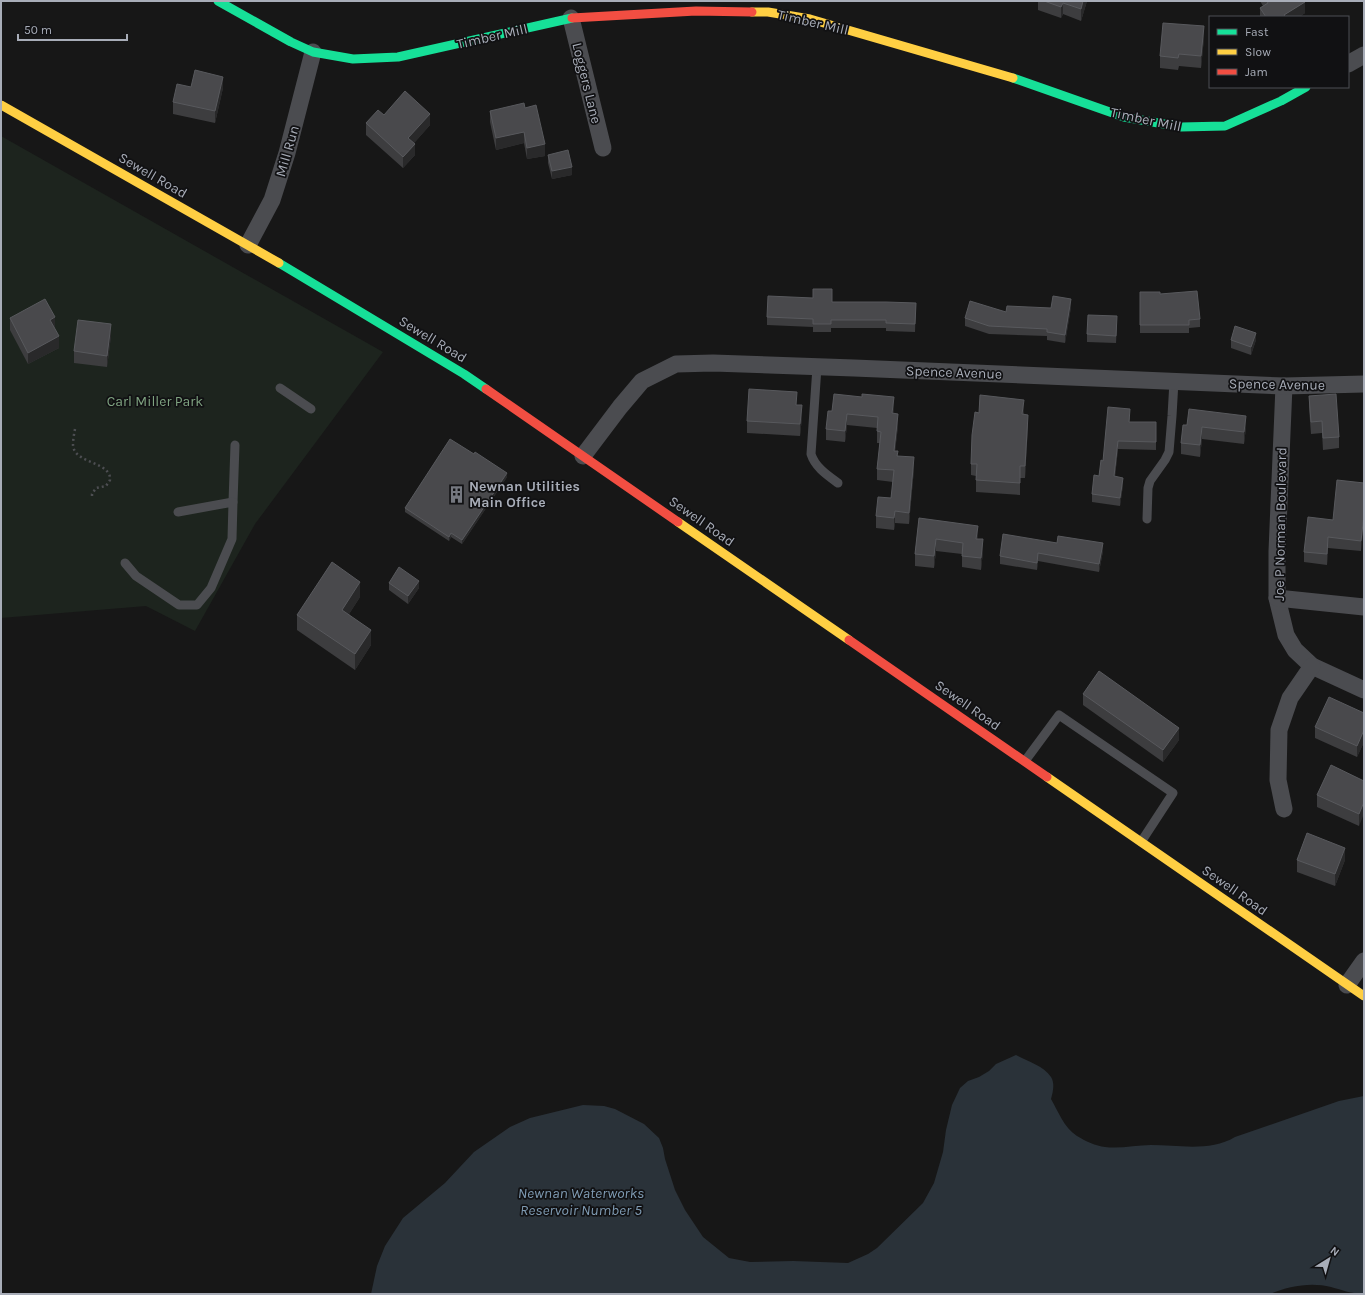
<svg xmlns="http://www.w3.org/2000/svg" width="1365" height="1295" font-family="Karla,sans-serif">
<style>
.green{fill:#1d241e}
.water{fill:#2a3239}
.lines{fill:none;stroke-linecap:round;stroke-linejoin:round}
.path{stroke:#4d4e52;stroke-width:2.5;stroke-dasharray:2 3;stroke-linecap:butt}
.lane{stroke:#4b4c50;stroke-width:9}
.street{stroke:#4b4c50;stroke-width:17}
.fast{stroke:#16e098;stroke-width:9}
.slow{stroke:#ffcf43;stroke-width:9}
.jam{stroke:#f24e42;stroke-width:9}
.wall{fill:#3d3d3f}
.shaded-wall{fill:#29292a}
.building{fill:#49494c;stroke:#58595d}
.labels{text-anchor:middle;stroke-width:3.5;stroke-linejoin:round;paint-order:stroke}
.street-label{font-size:14px;fill:#a8adb8;stroke:#111113}
.park-label{font-size:14px;fill:#7fa381;stroke:#111113}
.poi-label{font-size:14px;font-weight:bold;fill:#a8adb8;stroke:#111113;text-anchor:start}
.water-label{font-size:15px;font-style:italic;fill:#7f9bb3;stroke:#111113}
</style>
<rect width="100%" height="100%" fill="#171717"/>
<path class="green" d="M1,136L383,352L255,524L195,631L146,606L1,618Z"/>
<path class="water" d="M1016,1055C1027,1061 1044,1066 1051,1077C1055,1083 1053,1092 1051,1099C1058,1111 1064,1128 1077,1136C1085,1141 1096,1146 1105,1147C1120,1149 1136,1145 1151,1145C1178,1145 1210,1152 1235,1137L1339,1101L1364,1096V1294C1352,1294 1342,1290 1331,1287C1311,1282 1289,1286 1270,1294H371L377,1266L385,1246L403,1218L445,1183L474,1152L510,1127L530,1118L583,1105L604,1106L615,1109L644,1124L659,1138L663,1148L665,1159L675,1190L685,1210L703,1237L729,1258L750,1262L793,1261L848,1263L868,1254L877,1248L923,1203L934,1183L943,1152L946,1130L952,1105L960,1088L968,1081L979,1077L989,1071L996,1064Z"/>
<g class="lines">
<path class="path" d="M75,429C74,434 73,440 73,445C74,462 102,461 109,474C110,476 110,478 110,480L106,486L96,488L92,494V499"/>
<g class="lane">
<path d="M817,367L811,454C815,467 827,475 838,483"/>
<path d="M280,388L311,409"/>
<path d="M233,502L235,445"/>
<path d="M1147,519L1148,488L1150,481L1165,460L1169,452L1172,416L1174,381"/>
<path d="M125,563L136,576L179,605H197L211,588L232,539L233,502L178,512"/>
<path d="M1025,761L1059,715L1173,793L1141,842"/>
</g>
<g class="street">
<path d="M571,18L603,148"/>
<path d="M1348,64L1364,55"/>
<path d="M248,245L272,200L287,153L313,52"/>
<path d="M1284,386L1277,551V598L1286,635L1295,650L1312,666L1364,690"/>
<path d="M583,456L620,407L642,381L676,364L713,363L854,368L1284,386L1364,384"/>
<path d="M1277,598L1364,607"/>
<path d="M1284,809L1278,780L1279,730L1290,698L1312,666"/>
<path d="M1347,985L1364,961"/>
</g>
<g class="fast">
<path d="M218,1L291,42L313,52L353,59L398,57L572,18"/>
<path d="M1013,78L1124,117L1181,127L1225,126L1281,101L1306,87"/>
<path d="M279,263L464,374L486,389"/>
</g>
<g class="slow">
<path d="M752,12H768L810,19L1013,78"/>
<path d="M1,105L279,263"/>
<path d="M678,522L849,640"/>
<path d="M1047,777L1364,996"/>
</g>
<g class="jam">
<path d="M572,18L696,11L752,12"/>
<path d="M486,389L678,522"/>
<path d="M849,640L1047,777"/>
</g>
</g>
<g class="wall">
<path d="M1038,1H1087L1081,21L1063,14L1061,18L1038,10Z"/>
<path d="M1260,1H1304L1305,13L1299,17H1260V8L1263,6Z"/>
<path d="M1204,38L1201,68L1179,66L1178,70L1160,68V56Z"/>
<path d="M191,87L223,88L215,123L173,114V102Z"/>
<path d="M525,108L545,156L527,159L524,143L496,150L490,122V111Z"/>
<path d="M384,115L430,125L414,143L415,155L403,168L366,135V123Z"/>
<path d="M548,155L572,175L552,179L548,163Z"/>
<path d="M1140,292L1160,294L1200,319V327L1189,328V333H1140Z"/>
<path d="M832,302L916,303L915,332L886,331V328H831V332H813V327L767,325V317Z"/>
<path d="M1071,307L1065,343L1047,340V336L989,334L965,326V318L1006,312Z"/>
<path d="M10,318L55,329L59,348L28,364L10,330Z"/>
<path d="M1117,324L1116,343L1087,342V334Z"/>
<path d="M111,336L107,367L74,363V351Z"/>
<path d="M1231,340H1256L1251,355L1231,348Z"/>
<path d="M1309,396L1339,437V448L1323,450L1322,433L1311,434L1309,408Z"/>
<path d="M797,405L802,417L800,436L747,433V421Z"/>
<path d="M894,409L893,413L898,426L895,451L898,456L914,469L909,524L895,523L894,530L876,528V516L891,498L893,482L877,480V469L880,443H877V428L847,425L845,442L826,440V429L832,411Z"/>
<path d="M1024,411V414L1028,426L1025,478H1020V495L976,492V476L971,475V464L979,413Z"/>
<path d="M1130,417L1129,422H1156V450L1118,449L1115,477L1123,485L1120,506L1092,502V494L1099,476L1103,461Z"/>
<path d="M1187,425L1246,427L1244,444L1202,439L1200,457L1181,454V443Z"/>
<path d="M507,477L462,544L451,537L449,541L405,512V508Z"/>
<path d="M1364,483L1361,551L1328,548L1327,565L1304,562V552L1333,520Z"/>
<path d="M919,518L978,539L983,551L981,570L962,567V554L936,551L934,568L915,566V554Z"/>
<path d="M1057,543L1103,551L1099,572L1038,561L1037,570L1000,564V556Z"/>
<path d="M389,583L419,588L408,604L389,590Z"/>
<path d="M360,597L349,614L371,645L355,670L297,630V615Z"/>
<path d="M1083,694L1179,740L1163,762L1083,705Z"/>
<path d="M1364,713V742L1357,757L1315,738V727Z"/>
<path d="M1364,781L1359,826L1317,807V795Z"/>
<path d="M1297,860H1345L1335,886L1297,872Z"/>
</g>
<g class="shaded-wall">
<path d="M1083,1H1087L1081,21V9Z"/>
<path d="M1305,2V13L1299,17H1284V15Z"/>
<path d="M1063,3V14L1061,18V7Z"/>
<path d="M1204,26V38L1201,68V56Z"/>
<path d="M223,77V88L215,123V111Z"/>
<path d="M430,114V125L408,150V138Z"/>
<path d="M524,132V143L496,150V138Z"/>
<path d="M415,144V155L403,168V157Z"/>
<path d="M545,144V156L527,159V148Z"/>
<path d="M572,167V175L552,179V171Z"/>
<path d="M1071,299V307L1065,343V335Z"/>
<path d="M55,317V329L50,320Z"/>
<path d="M111,324V336L107,367V356Z"/>
<path d="M1256,333V340L1251,355V347Z"/>
<path d="M59,336V348L28,364V353Z"/>
<path d="M894,397V409L892,425V413Z"/>
<path d="M1024,400V411L1022,426V414Z"/>
<path d="M802,405V417L800,436V424Z"/>
<path d="M847,414V425L845,442V431Z"/>
<path d="M898,414V426L894,462V451Z"/>
<path d="M1028,415V426L1025,478V466Z"/>
<path d="M1246,416V427L1244,444V432Z"/>
<path d="M1202,427V439L1200,457V445Z"/>
<path d="M1118,441V449L1114,484V476Z"/>
<path d="M914,457V469L909,524V513Z"/>
<path d="M507,473V477L462,544V540Z"/>
<path d="M1123,478V485L1120,506V498Z"/>
<path d="M895,511V523L894,530V518Z"/>
<path d="M1364,515V525L1361,551V541Z"/>
<path d="M978,526V537L976,550V539Z"/>
<path d="M451,533V537L449,541V537Z"/>
<path d="M1328,537V548L1327,565V554Z"/>
<path d="M936,539V551L934,568V556Z"/>
<path d="M983,539V551L981,570V558Z"/>
<path d="M1103,543V551L1099,572V564Z"/>
<path d="M1038,553V561L1037,570V563Z"/>
<path d="M419,581V588L408,604V596Z"/>
<path d="M360,582V597L342,625V610Z"/>
<path d="M371,630V645L355,670V654Z"/>
<path d="M1179,728V740L1163,762V750Z"/>
<path d="M1364,730V742L1357,757V746Z"/>
<path d="M1364,802V814L1359,826V814Z"/>
<path d="M1345,848V860L1335,886V874Z"/>
</g>
<g class="building">
<path d="M1044,1H1083L1081,9L1063,3L1061,7Z"/>
<path d="M1267,1H1304L1305,2L1284,15L1286,17H1266L1260,8L1268,3Z"/>
<path d="M1163,23L1204,26L1201,56L1179,54L1178,58L1160,56Z"/>
<path d="M195,70L223,77L215,111L173,102L177,84L191,87Z"/>
<path d="M405,91L430,114L408,138L415,144L403,157L366,123L378,110L384,115Z"/>
<path d="M524,103L525,108L536,105L545,144L527,148L524,132L496,138L490,111Z"/>
<path d="M568,150L572,167L552,171L548,155Z"/>
<path d="M813,289H832V302H886L916,303L915,324L886,323V320H831V324H813V319L767,317L768,296L813,298Z"/>
<path d="M1197,291L1200,319L1189,320V325H1140V292H1160V294Z"/>
<path d="M1053,296L1071,299L1065,335L1047,332V329L989,326L965,318L970,301L1006,312L1007,306L1051,308Z"/>
<path d="M45,299L55,317L50,320L59,336L28,353L10,318Z"/>
<path d="M1088,315L1117,316L1116,336L1087,334Z"/>
<path d="M78,320L111,324L107,356L74,351Z"/>
<path d="M1235,326L1256,333L1251,347L1231,340Z"/>
<path d="M749,389L797,392L796,405H802L800,424L747,421Z"/>
<path d="M834,394L862,397V394L894,397L892,413L898,414L894,451H898L897,456L914,457L909,513L895,511L894,518L876,516L878,497L891,498L894,470L877,469L881,432L877,431L878,417L847,414L845,431L826,429L828,411H832Z"/>
<path d="M1336,394L1339,437L1323,438L1322,421L1311,422L1309,396Z"/>
<path d="M980,395L1024,400L1022,414L1028,415L1025,466H1020V483L976,480L977,464H971L972,435L975,412L979,413Z"/>
<path d="M1108,407L1130,409L1129,422H1156V442L1118,441L1114,476L1123,478L1120,498L1092,494L1094,475L1099,476L1101,460L1103,461Z"/>
<path d="M1189,409L1246,416L1244,432L1202,427L1200,445L1181,443L1183,425H1187Z"/>
<path d="M450,439L474,454L475,452L507,473L462,540L451,533L449,537L405,508Z"/>
<path d="M1337,480L1364,483V515L1361,541L1328,537L1327,554L1304,552L1308,517L1333,520Z"/>
<path d="M919,518L978,526L976,539H983L981,558L962,556L963,543L936,539L934,556L915,554Z"/>
<path d="M1003,534L1057,543L1058,536L1103,543L1099,564L1038,553L1037,563L1000,556Z"/>
<path d="M332,562L360,582L342,610L371,630L355,654L297,615Z"/>
<path d="M399,567L419,581L408,596L389,583Z"/>
<path d="M1099,671L1179,728L1163,750L1083,694Z"/>
<path d="M1329,697L1364,713V730L1357,746L1315,727Z"/>
<path d="M1331,765L1364,781V802L1359,814L1317,795Z"/>
<path d="M1307,833L1345,848L1335,874L1297,860Z"/>
</g>
<defs>
<symbol id="building-bare" viewBox="-9 -9 18 18"><path d="M-4-6H4V6H1V3H-1V6H-4ZM-2.5-4.3h1.7v1.8h-1.7ZM.8-4.3h1.7v1.8H.8ZM-2.5-1h1.7V.8h-1.7ZM.8-1h1.7V.8H.8Z" fill="#757880" stroke="#111113" stroke-width="2.5" paint-order="stroke"/></symbol>
</defs>
<g fill-rule="evenodd">
<use href="#building-bare" x="444" y="482" width="25" height="25"/>
</g>
<g class="labels">
<g class="street-label">
<text transform="translate(813 22) rotate(13)" y="5">Timber Mill</text>
<text transform="translate(492 36) rotate(-13)" y="5">Timber Mill</text>
<text transform="translate(587 83) rotate(76)" y="5">Loggers Lane</text>
<text transform="translate(1146 119) rotate(12)" y="5">Timber Mill</text>
<text transform="translate(287 151) rotate(-74)" y="5">Mill Run</text>
<text transform="translate(153 175) rotate(30)" y="5">Sewell Road</text>
<text transform="translate(433 339) rotate(31)" y="5">Sewell Road</text>
<text transform="translate(954 372) rotate(2)" y="5">Spence Avenue</text>
<text transform="translate(1277 384) rotate(1)" y="5">Spence Avenue</text>
<text transform="translate(702 521) rotate(35)" y="5">Sewell Road</text>
<text transform="translate(1280 524) rotate(-89)" y="5">Joe P Norman Boulevard</text>
<text transform="translate(968 705) rotate(35)" y="5">Sewell Road</text>
<text transform="translate(1235 890) rotate(35)" y="5">Sewell Road</text>
</g>
<g class="park-label">
<text x="155" y="406">Carl Miller Park</text>
</g>
<g class="poi-label">
<text x="469" y="491">Newnan Utilities<tspan x="469" dy="16">Main Office</tspan></text>
</g>
<g class="water-label">
<text x="581" y="1198">Newnan Waterworks<tspan x="581" dy="17">Reservoir Number 5</tspan></text>
</g>
</g>
<rect width="1365" height="1295" fill="none" stroke="#a8adb8" stroke-width="4"/>
<rect x="1209" y="16" width="140" height="72" fill="#111113" stroke="#4d4f55"/>
<rect x="1217" y="29" width="20" height="6" fill="#16e098" stroke="#4d4f55"/>
<text x="1245" y="36" font-size="12" fill="#a8adb8">Fast</text>
<rect x="1217" y="49" width="20" height="6" fill="#ffcf43" stroke="#4d4f55"/>
<text x="1245" y="56" font-size="12" fill="#a8adb8">Slow</text>
<rect x="1217" y="69" width="20" height="6" fill="#f24e42" stroke="#4d4f55"/>
<text x="1245" y="76" font-size="12" fill="#a8adb8">Jam</text>
<g transform="translate(1329 1259) rotate(37)" stroke="#111113" stroke-width="3" paint-order="stroke">
<path d="M0-3L7 15L0 10L-7 15Z" fill="#a8adb8"/>
<text y="-6" font-size="11" font-weight="bold" text-anchor="middle" fill="#a8adb8">N</text>
</g>
<path d="M18 34v6h109v-6" fill="none" stroke="#a8adb8" stroke-width="2"/>
<text x="24" y="34" font-size="12" fill="#a8adb8" stroke="#111113" stroke-width="3" paint-order="stroke">50 m</text>
</svg>
